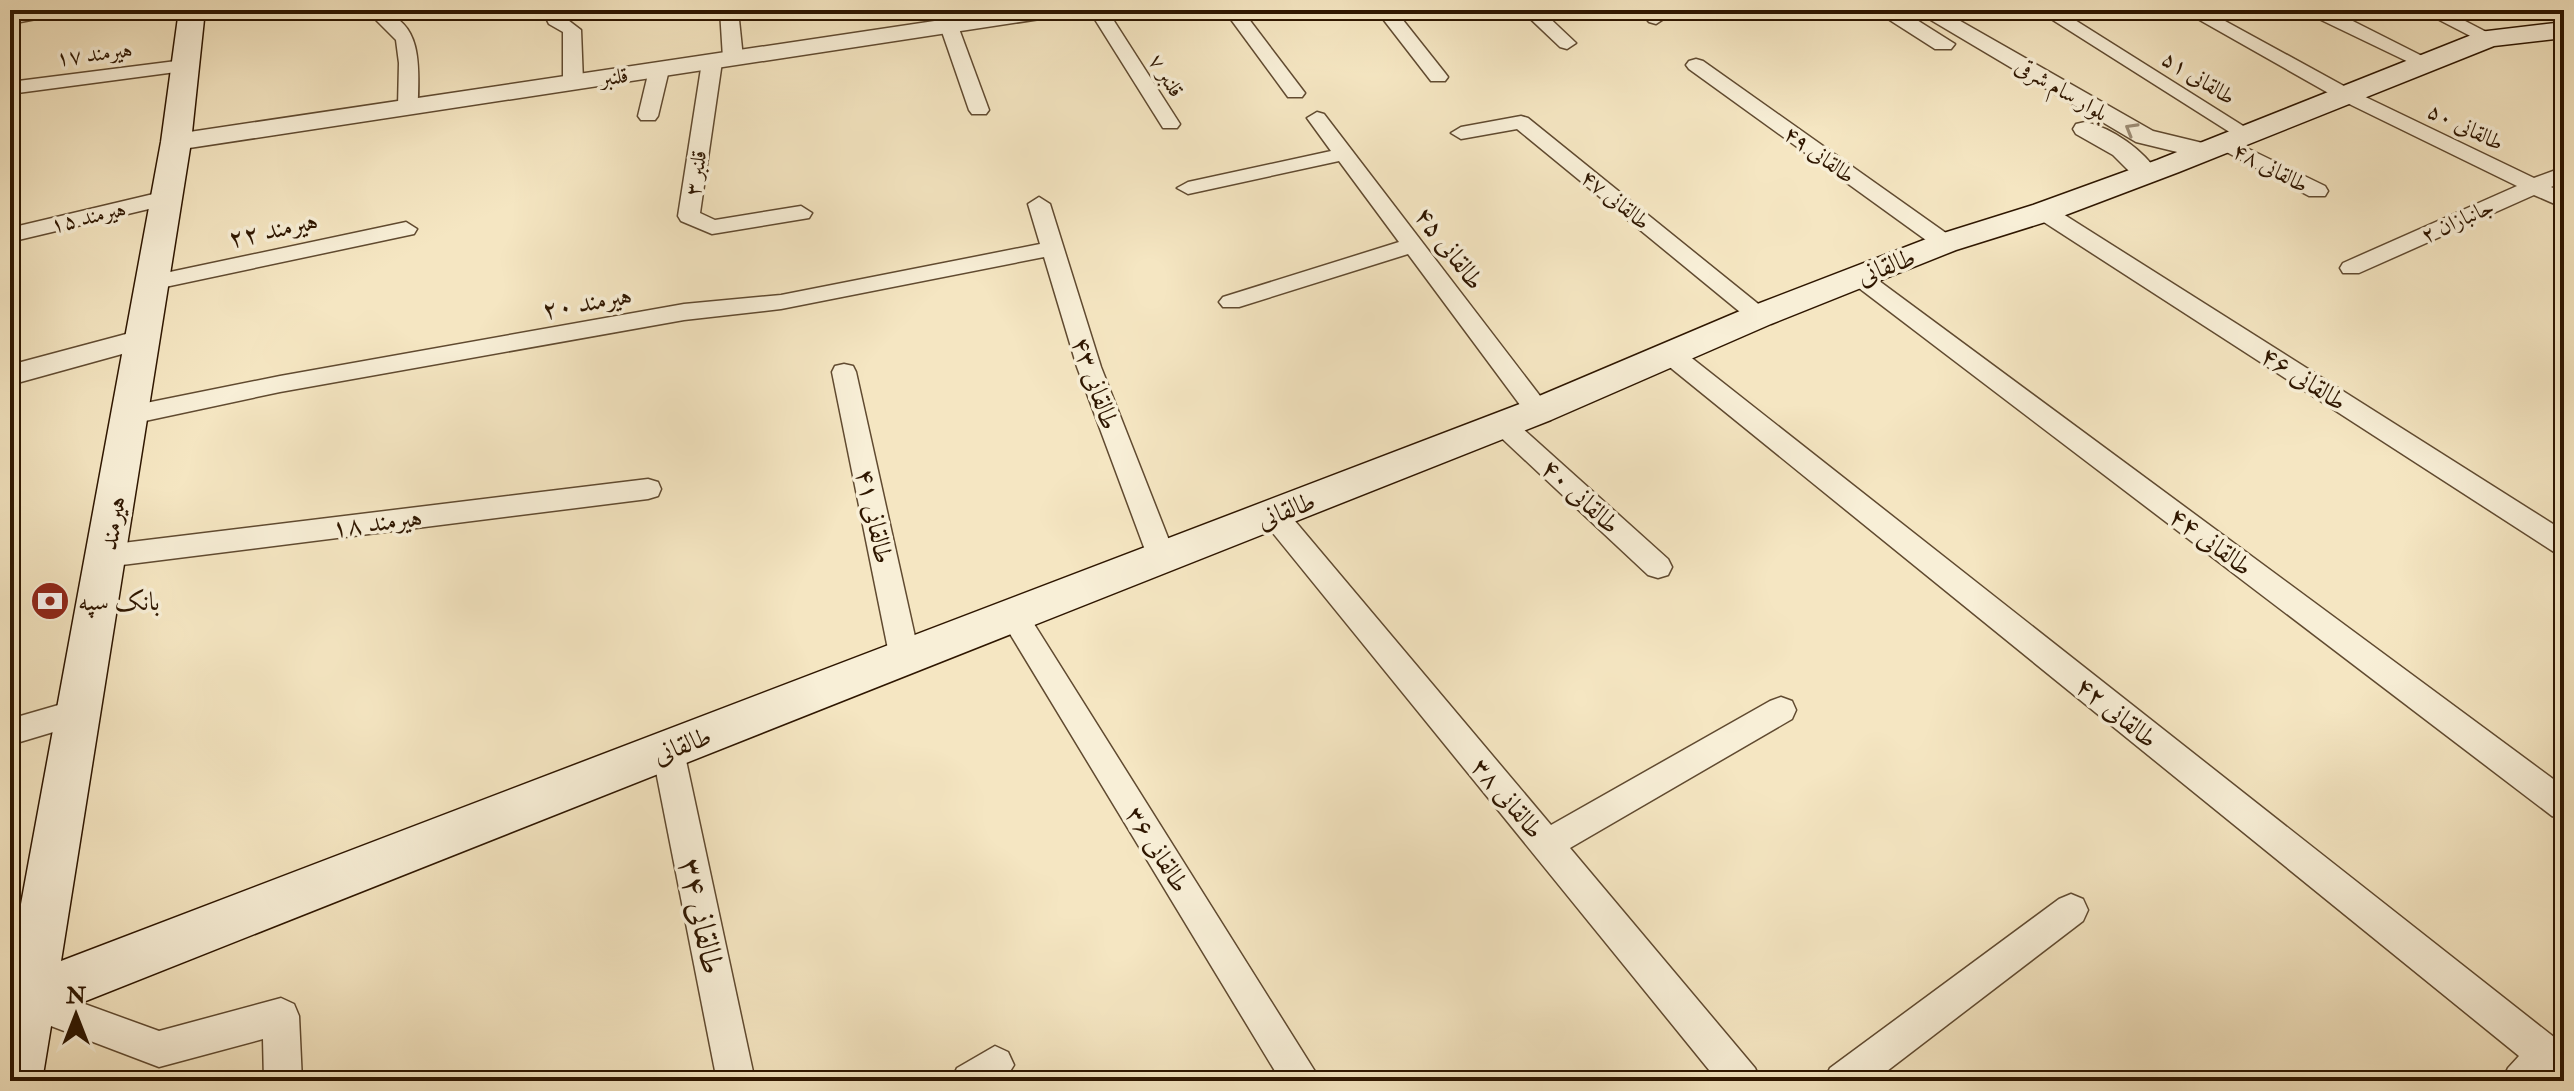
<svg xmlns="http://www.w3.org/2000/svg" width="2574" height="1091" font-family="'IM FELL Double Pica',Amiri,serif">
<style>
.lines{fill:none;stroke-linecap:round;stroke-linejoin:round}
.minor-casing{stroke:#604a30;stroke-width:3}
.tertiary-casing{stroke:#604a30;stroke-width:3}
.secondary-casing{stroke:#2e1600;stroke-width:3}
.minor{fill:#f8efd7;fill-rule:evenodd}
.tertiary{fill:#f8efd7;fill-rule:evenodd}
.secondary{fill:#f8efd7;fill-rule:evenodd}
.oneway{stroke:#9d8d76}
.labels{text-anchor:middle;stroke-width:7;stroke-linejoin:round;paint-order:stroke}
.far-street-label{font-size:22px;fill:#2e1600;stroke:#f8efd7}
.street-label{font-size:26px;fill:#2e1600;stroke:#f8efd7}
.poi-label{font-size:26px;fill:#2e1600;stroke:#f8efd7;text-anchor:start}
.near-street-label{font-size:32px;fill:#2e1600;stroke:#f8efd7}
</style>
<rect width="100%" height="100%" fill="#f5e6c2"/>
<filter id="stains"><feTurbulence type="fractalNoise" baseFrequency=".0025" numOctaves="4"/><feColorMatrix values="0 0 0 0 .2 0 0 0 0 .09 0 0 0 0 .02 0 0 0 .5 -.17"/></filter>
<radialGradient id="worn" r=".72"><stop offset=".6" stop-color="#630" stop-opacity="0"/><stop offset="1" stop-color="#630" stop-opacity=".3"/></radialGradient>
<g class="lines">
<defs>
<g id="minor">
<path d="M542,10H560L564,17L581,30L583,82L580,86H566L563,82V32L549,24Z"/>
<path d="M720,10H738L743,58L740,62H726L723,58Z"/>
<path d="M1089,10H1107L1180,124L1177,128H1163Z"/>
<path d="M1224,10H1242L1305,93L1302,97H1288Z"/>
<path d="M1376,10H1395L1445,73L1448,77L1445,81H1431Z"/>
<path d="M1521,10H1541L1576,43L1567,49L1560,47Z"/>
<path d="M1639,10H1658L1665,18L1656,24L1649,22Z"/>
<path d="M2037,10H2059L2256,134L2246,140L2239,138Z"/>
<path d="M2182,10H2205L2353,91L2534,178L2564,167V181L2551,187L2564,193V208L2534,195L2359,273H2343L2340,268L2343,263L2517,186L2339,99Z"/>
<path d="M2317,10H2331L2436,63L2433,67H2419L2317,18L2315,14Z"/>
<path d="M2420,10H2444L2498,38L2496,42H2482Z"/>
<path d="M384,13C425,24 418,75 418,107L415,111L408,113L398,107L399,63L396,40L375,19Z"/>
<path d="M949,20L958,26L989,110L986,114H972L969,110L940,26Z"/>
<path d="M712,56L722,62L700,213L715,220L801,206L812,213L809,218L712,234L681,221L678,216L702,62Z"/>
<path d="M1696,59L1703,61L1953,238L1956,243L1953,248H1937L1689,69L1686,65L1689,61Z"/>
<path d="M184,60L194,66L191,70L10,94V82Z"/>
<path d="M659,64L669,70L658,116L655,120H641L638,116L649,70Z"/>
<path d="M1317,112L1324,114L1547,405L1551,411L1547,417L1538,420L1529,417L1408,254L1239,307H1223L1219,302L1223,297L1399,242L1339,161L1188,194L1177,188L1188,182L1331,151L1307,118Z"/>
<path d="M1521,116L1528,118L1767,311L1771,316L1767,321H1751L1517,129L1461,139L1451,133L1461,127Z"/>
<path d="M2224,137L2325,186L2328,191L2325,196H2309L2217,147L2214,143L2217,139Z"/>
<path d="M166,191L177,198L174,203L10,242V228Z"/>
<path d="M1039,197L1050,204L1101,367L1176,558L1172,565L1162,569L1152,565L1148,558L1077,367L1044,257L781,309L684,320L280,392L131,424L122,421L118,415L122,409L131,406L280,376L684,304L781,295L1040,244L1028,204Z"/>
<path d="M2044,205L2052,207L2564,531V555L2554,552L2036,217L2033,212Z"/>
<path d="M406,222L417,229L414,234L151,290L143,288L139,283L143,278L151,276Z"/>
<path d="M1859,270L1867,272L2564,787V820L2552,816L1851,282L1847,277L1851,272Z"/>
<path d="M1670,346L1679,348L2564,1045V1081H2502L2508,1068L2519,1056L1661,360L1658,354L1661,348Z"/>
<path d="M844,364L853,366L856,372L920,659L916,667L905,671L894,667L890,659L832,372L835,366Z"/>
<path d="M1503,416L1512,419L1668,559L1672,567L1668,575L1658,578L1648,575L1494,431L1490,425L1494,419Z"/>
<path d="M648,479L658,482L661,489L658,496L648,499L106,567L96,563L92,556L96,549L106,545Z"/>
<path d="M1274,505L1284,508L1551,825L1770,701L1781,697L1792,701L1796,710L1792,719L1570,848L1755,1068L1761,1081H1718L1264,522L1260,515L1264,508Z"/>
<path d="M1014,605L1024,608L1321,1081H1281L1004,624L999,616L1004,608Z"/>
<path d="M79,699L90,703L95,712L90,721L10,745V719Z"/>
<path d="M668,738L679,742L684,751L755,1081H717L652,751L657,742Z"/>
<path d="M2071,894L2083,899L2088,910L2083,921L1874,1081H1824L1830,1068L2059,899Z"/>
<path d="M27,983L159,1031L281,998L294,1004L299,1016L302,1081H264L263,1039L159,1067L14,1012L10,997L14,988Z"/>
<path d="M995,1046L1008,1052L1014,1065L1004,1081H951L957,1068Z"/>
</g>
<g id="tertiary">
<path d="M10,10H60L57,15L10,24Z"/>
<path d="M1008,10H1064L1053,17L176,150L167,147L163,142L167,137L176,134Z"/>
<path d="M1874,10H1901L1955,44L1951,49H1935Z"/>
<path d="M1914,10H1941L2153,131L2215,146L2219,151L2215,156L2206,159L2136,142Z"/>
<path d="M2085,122C2113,128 2143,150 2159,174L2155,179H2137L2113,155L2076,134L2073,129L2076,124Z"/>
<path d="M141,330L151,332L156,339L151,346L10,385V365Z"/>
</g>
<path id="secondary" d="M179,10H205L191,142L61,961L1525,402L1747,308L1934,236L2033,205L2157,160L2479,32L2564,22V38L2494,46L2179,172L2055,219L1956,250L1771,324L1551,420L53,1014L42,1081H10V964L161,142Z"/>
</defs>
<use href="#minor" class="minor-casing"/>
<use href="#tertiary" class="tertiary-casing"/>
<use href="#secondary" class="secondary-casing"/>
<use href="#minor" class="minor"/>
<use href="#tertiary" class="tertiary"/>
<use href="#secondary" class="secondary"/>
</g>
<defs><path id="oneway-chevron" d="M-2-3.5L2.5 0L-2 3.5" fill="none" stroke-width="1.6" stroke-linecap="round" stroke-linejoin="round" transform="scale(2)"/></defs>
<use class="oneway" href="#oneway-chevron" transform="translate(2131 129) rotate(-150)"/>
<defs>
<symbol id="bank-disc" viewBox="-11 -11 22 22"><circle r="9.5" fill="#8f2418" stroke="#f8efd7"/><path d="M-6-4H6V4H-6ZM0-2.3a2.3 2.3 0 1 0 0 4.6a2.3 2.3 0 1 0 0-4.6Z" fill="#fff"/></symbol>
</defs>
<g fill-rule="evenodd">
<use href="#bank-disc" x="28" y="579" width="44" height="44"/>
</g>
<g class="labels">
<g class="far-street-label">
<text transform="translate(94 53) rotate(-7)" y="8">هیرمند ۱۷</text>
<text transform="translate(1167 75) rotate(58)" y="8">قلنبر ۷</text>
<text transform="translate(614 76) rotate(-9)" y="8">قلنبر</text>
<text transform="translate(2199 77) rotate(32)" y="8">طالقانی ۵۱</text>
<text transform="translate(2062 89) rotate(30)" y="8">بلوار سام شرقی</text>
<text transform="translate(2466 126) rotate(26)" y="8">طالقانی ۵۰</text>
<text transform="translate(1820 154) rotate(36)" y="8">طالقانی ۴۹</text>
<text transform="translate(2271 167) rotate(28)" y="8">طالقانی ۴۸</text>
<text transform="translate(695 173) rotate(-81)" y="8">قلنبر ۳</text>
<text transform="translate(1616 199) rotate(39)" y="8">طالقانی ۴۷</text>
<text transform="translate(88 216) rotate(-13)" y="8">هیرمند ۱۵</text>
<text transform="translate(2457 220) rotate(-24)" y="8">جانبازان ۲</text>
</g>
<g class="street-label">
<text transform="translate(273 229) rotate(-12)" y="9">هیرمند ۲۲</text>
<text transform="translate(1450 248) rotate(53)" y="9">طالقانی ۴۵</text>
<text transform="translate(1886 266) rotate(-21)" y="9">طالقانی</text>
<text transform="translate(587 302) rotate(-10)" y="9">هیرمند ۲۰</text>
<text transform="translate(2304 378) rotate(33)" y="9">طالقانی ۴۶</text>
<text transform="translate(1096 383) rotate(71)" y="9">طالقانی ۴۳</text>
<text transform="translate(1581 496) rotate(43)" y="9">طالقانی ۴۰</text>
<text transform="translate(1286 510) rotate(-21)" y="9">طالقانی</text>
<text transform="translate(875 516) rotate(78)" y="9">طالقانی ۴۱</text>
<text transform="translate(377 522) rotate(-7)" y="9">هیرمند ۱۸</text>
<text transform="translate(112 523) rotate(-80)" y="9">هیرمند</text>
<text transform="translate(2211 541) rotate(37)" y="9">طالقانی ۴۴</text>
<text transform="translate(2117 712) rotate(39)" y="9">طالقانی ۴۲</text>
<text transform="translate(682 745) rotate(-21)" y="9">طالقانی</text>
<text transform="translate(1508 798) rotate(50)" y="9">طالقانی ۳۸</text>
<text transform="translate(1158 849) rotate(58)" y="9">طالقانی ۳۶</text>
</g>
<g class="poi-label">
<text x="78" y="610">بانک سپه</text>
</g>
<g class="near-street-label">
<text transform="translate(702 916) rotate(78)" y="11">طالقانی ۳۴</text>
</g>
</g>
<rect width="2574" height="1091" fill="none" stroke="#f5e6c2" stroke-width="40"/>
<rect x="12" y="12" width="2550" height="1067" fill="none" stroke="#2e1600" stroke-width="4"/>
<rect x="20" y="20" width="2534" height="1051" fill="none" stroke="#2e1600" stroke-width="2"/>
<g transform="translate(76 1015)" stroke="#f8efd7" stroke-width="6" paint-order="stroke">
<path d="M0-6L14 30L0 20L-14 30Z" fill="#2e1600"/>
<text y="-12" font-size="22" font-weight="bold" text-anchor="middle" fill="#2e1600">N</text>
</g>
<rect width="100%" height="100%" filter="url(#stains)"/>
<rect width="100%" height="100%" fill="url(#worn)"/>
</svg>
